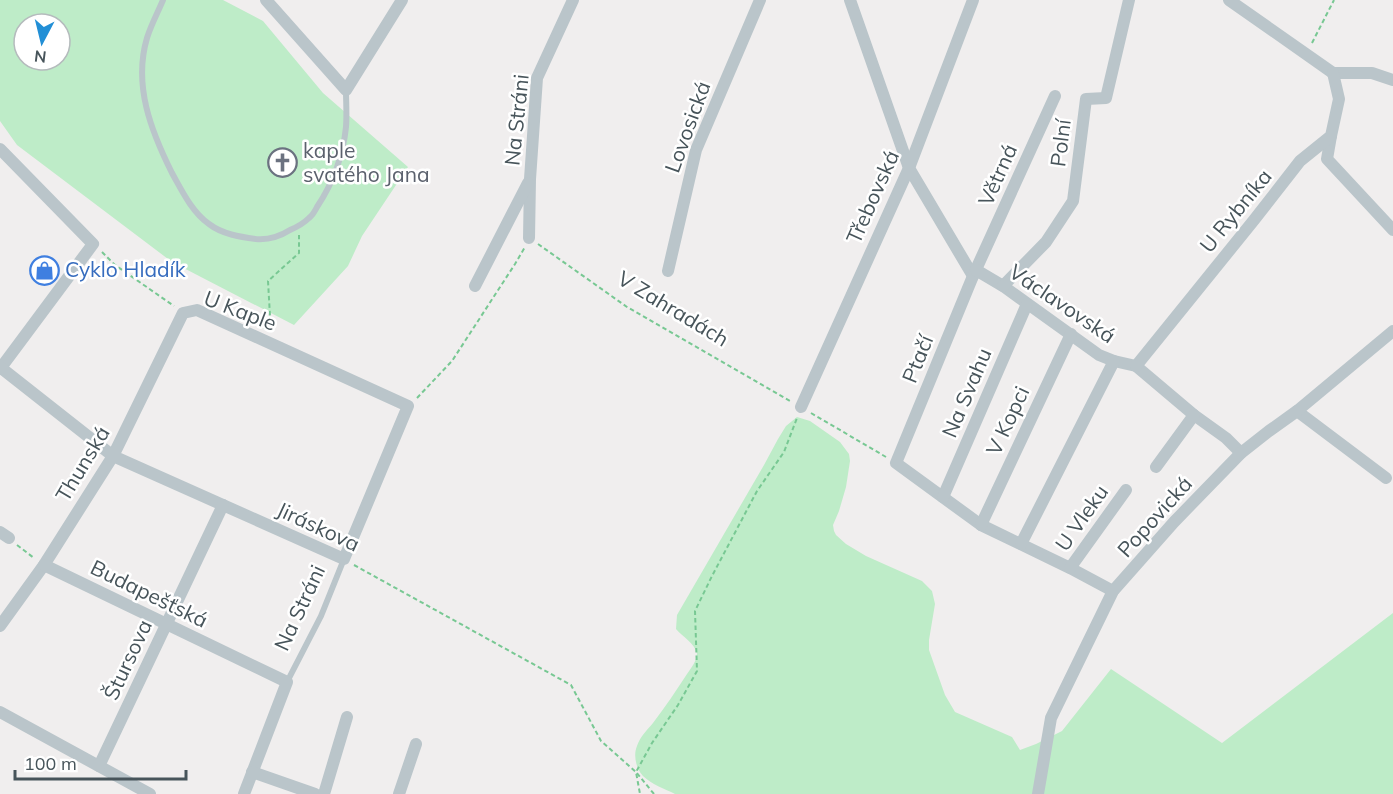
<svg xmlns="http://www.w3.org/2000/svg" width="1393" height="794" font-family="Mulish,sans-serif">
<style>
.green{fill:#beecc8;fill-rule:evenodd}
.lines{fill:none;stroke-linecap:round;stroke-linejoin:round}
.path{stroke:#78c893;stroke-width:2;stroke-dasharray:4.5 3;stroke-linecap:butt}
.service{stroke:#bac5ca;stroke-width:6}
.minor{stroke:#bac5ca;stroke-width:12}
.labels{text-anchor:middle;stroke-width:5;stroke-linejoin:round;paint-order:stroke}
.street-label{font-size:21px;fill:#47545a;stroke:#fff}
.worship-label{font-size:21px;fill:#5b616d;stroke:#fff;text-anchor:start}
.shop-label{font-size:21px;fill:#366cbe;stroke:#fff;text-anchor:start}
</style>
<rect width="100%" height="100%" fill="#f0eeee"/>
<g class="green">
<path d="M0,0H223L263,21L323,93L408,167L362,236L348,266L294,325L172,262L17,145L0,121ZM24,24H60V60H24Z"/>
<path d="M797,417L810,421L840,442L849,454L850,461L846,487L839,511L833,525L834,531L836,535L846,544L866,556L922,581L932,591L935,604L929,640V650L945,695L955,712L1012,737L1020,750L1036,744L1062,731L1111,669L1222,743L1393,613V794H675C665,789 651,784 643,776C636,769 633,755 637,746C640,737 647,730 653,723C665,707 676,691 687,674C691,668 697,661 697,653C695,644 682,636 676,629L677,615L764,465L778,439L786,426Z"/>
</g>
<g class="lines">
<g class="path">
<path d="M1312,43L1334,0"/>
<path d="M538,244L627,307L790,401"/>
<path d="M102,252L115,265L174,306"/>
<path d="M264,329L270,316L268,281L299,253V235"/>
<path d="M417,398L452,361L515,264L525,247"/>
<path d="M811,413L886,457"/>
<path d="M17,545L34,558"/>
<path d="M354,565L571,685L601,741L636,772L640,794"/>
<path d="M654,794L636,772L652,743L678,705L697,671L695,611L712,576L757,491L784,452L797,418"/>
</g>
<g class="service">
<path d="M163,0C158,12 151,25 147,38C133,85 151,131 172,173C182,191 192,212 209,224C222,234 240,237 256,239C269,240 279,237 290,230C297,227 304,223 309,218C313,215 315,211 317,207C333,183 343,156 346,127C347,115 346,102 346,90"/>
<path d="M287,682L321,616L344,559"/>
</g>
<g class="minor">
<path d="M266,0L346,90L402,0"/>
<path d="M850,0L909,168L973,276"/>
<path d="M1229,0L1333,73H1372L1393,80"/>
<path d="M1055,96L973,276L896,463L981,525L1070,568L1113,591"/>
<path d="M1331,136L1327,159L1393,230"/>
<path d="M0,149L93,244L0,369"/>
<path d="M529,238L530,179L537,78L573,0"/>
<path d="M976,270L1003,286L1099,355L1114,361L1136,366L1194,415L1226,438L1241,453"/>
<path d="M668,271L696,150L760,0"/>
<path d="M475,286L528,183"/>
<path d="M1003,286L1046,242L1073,201L1086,99L1106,98L1129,0"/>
<path d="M1136,366L1254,220L1300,161L1331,136L1339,99L1333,73"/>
<path d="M0,367L113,456L344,559L408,406L197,310L183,313L113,456L44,565L0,626"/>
<path d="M801,407L909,168L973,0"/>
<path d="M1297,411L1386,478"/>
<path d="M1156,467L1194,415"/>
<path d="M943,497L1027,304"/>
<path d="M981,525L1071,334"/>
<path d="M0,532L9,538"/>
<path d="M1021,544L1114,361"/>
<path d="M44,565L287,682L244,794"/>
<path d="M1070,568L1126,490"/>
<path d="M0,712L150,794"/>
<path d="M99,766L223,505"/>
<path d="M252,772L315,794"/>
<path d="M324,794L347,717"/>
<path d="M399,794L416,744"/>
<path d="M1038,794L1051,718L1113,591L1174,522L1241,453L1269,431L1297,411L1393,331"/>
</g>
</g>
<defs>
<symbol id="church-ring" viewBox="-11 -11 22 22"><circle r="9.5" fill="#fff" stroke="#6b7280" stroke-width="1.5"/><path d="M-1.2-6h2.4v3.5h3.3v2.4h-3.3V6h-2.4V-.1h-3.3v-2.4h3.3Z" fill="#6b7280"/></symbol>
<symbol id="shop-ring" viewBox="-11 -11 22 22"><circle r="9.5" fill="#fff" stroke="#3f7fe0" stroke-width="1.5"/><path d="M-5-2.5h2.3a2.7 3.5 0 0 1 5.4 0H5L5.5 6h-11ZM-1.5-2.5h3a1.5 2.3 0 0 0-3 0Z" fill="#3f7fe0"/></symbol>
</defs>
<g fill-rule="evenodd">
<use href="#church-ring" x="266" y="146" width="33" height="33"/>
<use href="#shop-ring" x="28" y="254" width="33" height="33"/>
</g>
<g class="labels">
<g class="street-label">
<text transform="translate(517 120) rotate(-84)" y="7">Na Stráni</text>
<text transform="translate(688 127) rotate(-70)" y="7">Lovosická</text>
<text transform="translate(1061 143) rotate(-83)" y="7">Polní</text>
<text transform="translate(998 175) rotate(-66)" y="7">Větrná</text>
<text transform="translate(873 197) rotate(-66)" y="7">Třebovská</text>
<text transform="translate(1236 211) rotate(-51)" y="7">U Rybníka</text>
<text transform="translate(1062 304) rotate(34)" y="7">Václavovská</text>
<text transform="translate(673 309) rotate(31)" y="7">V Zahradách</text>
<text transform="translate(240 311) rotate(21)" y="7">U Kaple</text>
<text transform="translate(918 359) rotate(-68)" y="7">Ptačí</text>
<text transform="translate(967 393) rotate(-67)" y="7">Na Svahu</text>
<text transform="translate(1008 421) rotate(-65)" y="7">V Kopci</text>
<text transform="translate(83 464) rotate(-59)" y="7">Thunská</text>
<text transform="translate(1155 517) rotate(-48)" y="7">Popovická</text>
<text transform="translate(1082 518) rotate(-55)" y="7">U Vleku</text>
<text transform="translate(318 527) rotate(25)" y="7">Jiráskova</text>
<text transform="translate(149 594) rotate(26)" y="7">Budapešťská</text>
<text transform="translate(300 608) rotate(-65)" y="7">Na Stráni</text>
<text transform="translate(128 660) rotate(-65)" y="7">Štursova</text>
</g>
<g class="worship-label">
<text x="303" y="158">kaple<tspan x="303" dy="24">svatého Jana</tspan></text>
</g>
<g class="shop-label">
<text x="65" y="277">Cyklo Hladík</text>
</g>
</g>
<g transform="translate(42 42) rotate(187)"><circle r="28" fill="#ffffff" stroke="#b5bbbd" stroke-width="1.5"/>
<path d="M0-4.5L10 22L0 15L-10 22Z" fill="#228fd6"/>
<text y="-9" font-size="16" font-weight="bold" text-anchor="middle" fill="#47545a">N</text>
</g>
<path d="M15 770v9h171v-9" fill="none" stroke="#47545a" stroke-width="3"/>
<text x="24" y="770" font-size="18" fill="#47545a" stroke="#ffffff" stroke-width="4.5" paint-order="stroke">100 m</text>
</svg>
